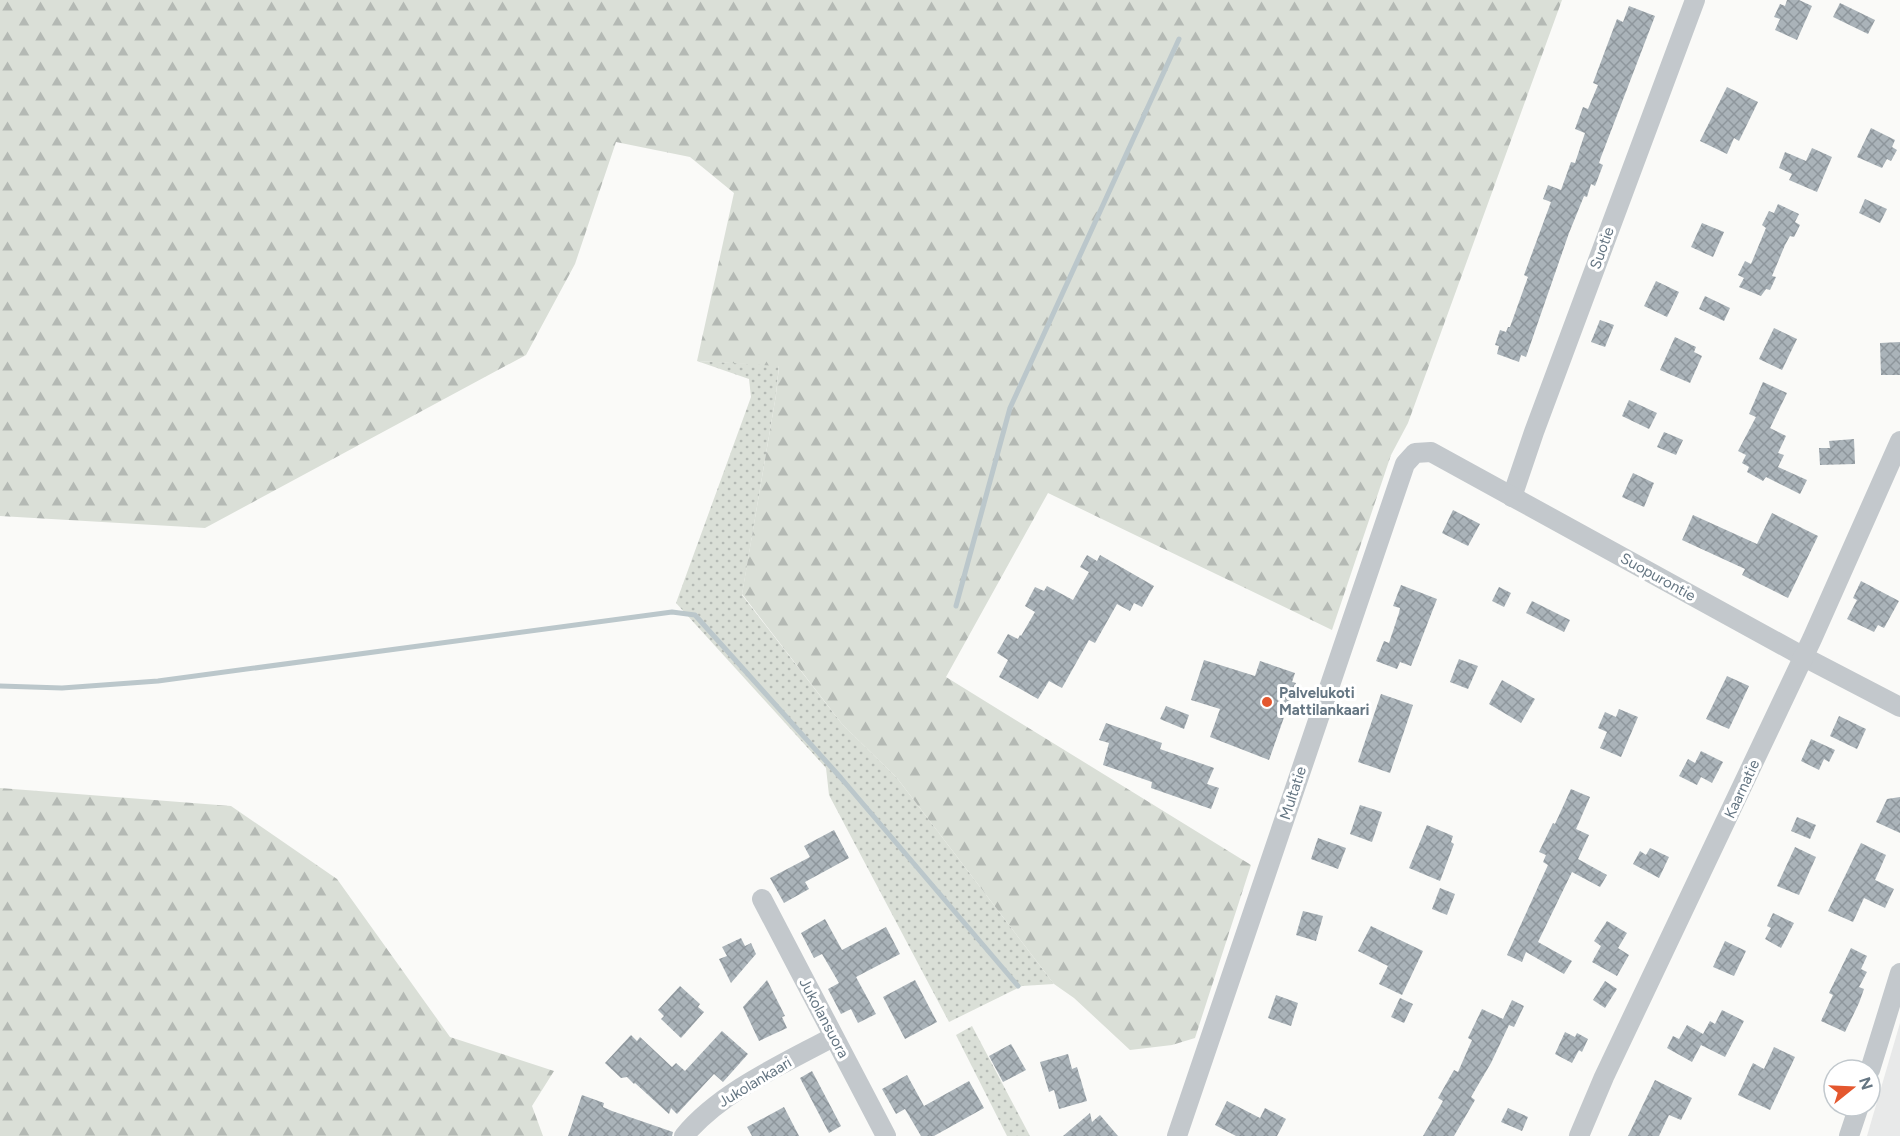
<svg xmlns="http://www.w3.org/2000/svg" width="1900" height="1136" font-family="Figtree,sans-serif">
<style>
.built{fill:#e8e9e9}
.grass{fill:url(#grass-dots)}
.forest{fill:url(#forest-firs)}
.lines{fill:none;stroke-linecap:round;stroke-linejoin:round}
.stream{stroke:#bbc7cb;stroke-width:5}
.building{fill:url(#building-cross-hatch)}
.minor{stroke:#c3c8cc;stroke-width:20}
.poi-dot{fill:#e4572e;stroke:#fff;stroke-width:2}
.labels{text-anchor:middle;stroke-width:6;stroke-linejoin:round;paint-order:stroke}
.street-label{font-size:15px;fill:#657683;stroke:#fff}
.poi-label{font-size:15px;font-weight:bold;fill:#657683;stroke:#fff;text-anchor:start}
</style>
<defs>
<pattern id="grass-dots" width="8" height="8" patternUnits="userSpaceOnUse" patternTransform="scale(1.5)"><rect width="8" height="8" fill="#dadfd7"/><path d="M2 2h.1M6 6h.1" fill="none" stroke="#b4b9b4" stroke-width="1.8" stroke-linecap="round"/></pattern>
<pattern id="forest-firs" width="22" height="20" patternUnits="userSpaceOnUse" patternTransform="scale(1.5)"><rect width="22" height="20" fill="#dadfd7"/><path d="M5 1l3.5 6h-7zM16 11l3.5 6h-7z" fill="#b4b9b4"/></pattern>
<pattern id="building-cross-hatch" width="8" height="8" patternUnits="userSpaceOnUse" patternTransform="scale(1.5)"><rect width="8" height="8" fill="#aab3b9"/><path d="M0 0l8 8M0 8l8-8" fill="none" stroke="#8e969c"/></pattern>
</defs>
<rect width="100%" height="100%" fill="#fafaf8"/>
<path class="built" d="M1900,1023V1136H1867Z"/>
<g class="grass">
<path d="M697,361L779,365L776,395L742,595L842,724L897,778L1054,984L1022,986L949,1022L829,795L826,768L676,603L751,397L749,379Z"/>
<path d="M972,1026L1030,1136H1007L956,1035Z"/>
</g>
<g class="forest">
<path d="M0,0H1562L1408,423L1391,455L1332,630L1048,493L946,677L1251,865L1195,1038L1172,1045L1130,1050L1074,998L1054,984L897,778L842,724L742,594L776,395L779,366L697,361L734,193L690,157L616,142L575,264L526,355L205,528L0,516Z"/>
<path d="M0,788L231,806L337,879L450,1037L554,1071L532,1106L543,1136H0Z"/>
</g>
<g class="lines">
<g class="stream">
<path d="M956,606L1010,408L1179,39"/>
<path d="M0,686L62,688L158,681L672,612L695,615L841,778L1018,986"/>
</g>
</g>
<g class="building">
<path d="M1787,0H1799L1812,6L1797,40L1775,30L1780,19L1774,17L1780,4L1785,6Z"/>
<path d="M1840,3L1875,20L1868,34L1833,17Z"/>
<path d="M1629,6L1655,16L1601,157L1599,163L1603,165L1595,186L1591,184L1587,197L1584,196L1569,233L1526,357L1521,355L1519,362L1497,354L1499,346L1495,345L1500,330L1506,332L1508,327H1510L1528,277L1524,275L1551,202L1543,199L1548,185L1561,190L1571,162L1575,163L1585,133L1575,129L1583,107L1588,109L1598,85L1593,83L1617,19L1623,22Z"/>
<path d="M1727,87L1758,102L1739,141L1734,138L1727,154L1700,141Z"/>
<path d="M1871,128L1895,140L1892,147L1897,150L1891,161L1887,159L1882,168L1857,157Z"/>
<path d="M1812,148L1832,157L1817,192L1789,180L1792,174L1779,168L1785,152L1806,161Z"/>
<path d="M1865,199L1887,209L1880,223L1859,213Z"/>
<path d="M1778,204L1799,214L1795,222L1800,225L1794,237L1790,236L1785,245L1772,276L1776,277L1770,290L1766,289L1761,296L1739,287L1744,278L1738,275L1745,261L1751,264L1766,228L1762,225L1769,211L1774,213Z"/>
<path d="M1702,223L1724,232L1713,257L1691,247Z"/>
<path d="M1656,281L1679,292L1667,317L1644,306Z"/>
<path d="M1705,296L1730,308L1724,321L1699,309Z"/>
<path d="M1600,320L1614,325L1605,347L1591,342Z"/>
<path d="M1774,328L1797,339L1782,370L1759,359Z"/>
<path d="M1675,337L1696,347L1694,352L1702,356L1690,383L1660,370Z"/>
<path d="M1900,342V375H1881L1880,343Z"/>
<path d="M1763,382L1787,393L1770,428L1786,436L1778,453L1784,455L1778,467L1807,480L1800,494L1766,477L1763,481L1747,472L1749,467L1742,463L1746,455L1738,451L1756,417L1749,414Z"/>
<path d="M1629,400L1657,413L1649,429L1622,416Z"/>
<path d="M1664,432L1683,440L1676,455L1657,447Z"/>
<path d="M1854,439L1855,464L1820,465L1819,448H1830L1829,441Z"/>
<path d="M1633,473L1654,483L1644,507L1622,497Z"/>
<path d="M1453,510L1480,524L1468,546L1442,533Z"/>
<path d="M1772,513L1818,536L1788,598L1742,575L1745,569L1682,540L1693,515L1757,544Z"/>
<path d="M1087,555L1097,561L1100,555L1154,586L1142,607L1134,603L1130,611L1117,604L1095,643L1089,640L1062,688L1049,681L1038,699L999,677L1008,660L997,653L1008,634L1018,639L1020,635L1021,636L1035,612L1025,606L1035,587L1044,591L1047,586L1073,600L1089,572L1080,567Z"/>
<path d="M1861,581L1899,601L1884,628L1878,625L1874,632L1847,619L1857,600L1853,598Z"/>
<path d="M1401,585L1437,599L1411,666L1400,662L1397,669L1376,661L1384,641L1389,643L1399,613L1400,608L1393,606Z"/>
<path d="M1499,587L1511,593L1504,607L1492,601Z"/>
<path d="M1532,601L1570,620L1564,632L1526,613Z"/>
<path d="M1459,659L1478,666L1468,689L1450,682Z"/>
<path d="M1204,660L1255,676L1260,661L1295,673L1292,682L1296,683L1269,760L1210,737L1220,709L1191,700Z"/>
<path d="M1727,676L1749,686L1729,729L1706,719Z"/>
<path d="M1502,680L1535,699L1521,723L1489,704Z"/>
<path d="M1381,694L1413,705L1390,773L1358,762Z"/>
<path d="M1166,706L1189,715L1184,729L1160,719Z"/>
<path d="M1619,709L1638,717L1621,757L1600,748L1607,732L1598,728L1605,712L1616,717Z"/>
<path d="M1839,716L1866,729L1857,749L1830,736Z"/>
<path d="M1106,723L1162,743L1160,749L1214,768L1207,784L1219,788L1211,809L1151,788L1152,782L1103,765L1109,743L1099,740Z"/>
<path d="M1811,739L1835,750L1829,762L1824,759L1819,770L1801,761Z"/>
<path d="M1701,751L1723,762L1712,783L1701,777L1697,785L1679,776L1688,759L1695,763Z"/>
<path d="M1571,789L1590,797L1576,829L1589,835L1578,859L1607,875L1600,887L1572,872L1538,942L1572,961L1564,974L1526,952L1522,962L1507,955L1548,865L1543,862L1546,855L1539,852L1553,823L1555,824Z"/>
<path d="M1900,797V833L1876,822L1887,799Z"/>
<path d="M1360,805L1382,812L1372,842L1350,834Z"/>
<path d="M1797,817L1816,825L1810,839L1791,831Z"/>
<path d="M1427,825L1453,836L1451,842L1454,844L1440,881L1409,868Z"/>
<path d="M834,830L849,858L805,882L809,889L784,903L770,878L810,857L804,846Z"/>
<path d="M1318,838L1346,848L1338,869L1311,859Z"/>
<path d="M1861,843L1886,855L1875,880L1894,889L1885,908L1864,898L1853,922L1828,911Z"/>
<path d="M1795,847L1816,857L1799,895L1777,886Z"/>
<path d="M1650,848L1669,857L1659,878L1633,864L1640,851L1646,855Z"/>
<path d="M1440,888L1455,894L1447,915L1432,909Z"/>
<path d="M1303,911L1323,916L1316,941L1296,935Z"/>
<path d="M1773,913L1794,923L1781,948L1765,939L1771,928L1767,926Z"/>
<path d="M825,919L842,950L886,927L900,954L856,977L876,1014L858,1023L851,1009L841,1014L828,989L839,983L822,954L814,958L801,933Z"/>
<path d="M1607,921L1627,933L1618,948L1629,955L1617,976L1592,962L1601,946L1594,941Z"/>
<path d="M1371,926L1423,951L1402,995L1379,984L1388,966L1358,951Z"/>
<path d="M741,938L745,946L751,943L756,954L731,983L719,959L727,956L722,947Z"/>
<path d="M1725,941L1746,951L1734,976L1713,967Z"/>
<path d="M1851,948L1867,956L1861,969L1867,972L1859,987L1864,989L1859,1003L1845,1032L1821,1021L1833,995L1829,993Z"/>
<path d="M767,980L785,1016L782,1017L787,1028L759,1041L743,1007Z"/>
<path d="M915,980L937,1022L905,1039L883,997Z"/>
<path d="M1605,981L1617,989L1605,1008L1593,1000Z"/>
<path d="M680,986L700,1004L698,1007L704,1012L681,1038L661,1019L664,1016L658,1010Z"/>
<path d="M1276,995L1298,1003L1291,1026L1268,1018Z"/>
<path d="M1400,998L1413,1004L1404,1023L1391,1017Z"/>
<path d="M1512,1000L1524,1006L1514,1027L1509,1025L1491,1063L1471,1097L1475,1100L1454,1136H1423L1443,1101L1438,1098L1454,1070L1458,1072L1472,1040L1468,1038L1482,1009L1503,1019Z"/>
<path d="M1722,1010L1744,1021L1725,1057L1701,1045L1692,1062L1667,1048L1673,1036L1679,1039L1687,1025L1703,1034L1710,1021L1715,1024Z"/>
<path d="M722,1031L748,1054L723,1082L714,1074L677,1114L671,1108L669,1114L635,1083L634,1084L627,1077L621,1078L605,1063L631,1035L637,1041L640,1037L672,1067L676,1063L685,1071Z"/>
<path d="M1565,1032L1575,1037L1577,1033L1588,1039L1582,1052L1579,1050L1572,1063L1555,1054Z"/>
<path d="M1011,1044L1026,1070L1003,1082L989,1056Z"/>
<path d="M1774,1047L1795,1057L1770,1110L1738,1095L1753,1063L1764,1069Z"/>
<path d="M1068,1054L1072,1069L1077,1067L1087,1101L1059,1109L1054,1090L1049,1092L1040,1062Z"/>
<path d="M812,1071L841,1126L829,1133L800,1078Z"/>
<path d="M907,1075L924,1106L969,1081L984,1108L934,1136H921L905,1109L896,1114L882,1089Z"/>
<path d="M1655,1080L1692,1098L1681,1120L1669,1115L1659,1136H1628Z"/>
<path d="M582,1095L604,1103L603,1107L612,1111L673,1132L672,1136H568Z"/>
<path d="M1227,1101L1260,1118L1265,1108L1286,1119L1277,1136H1236L1215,1125Z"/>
<path d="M784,1107L799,1136H752L747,1127Z"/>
<path d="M1508,1108L1528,1117L1522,1131L1501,1122Z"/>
<path d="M1090,1113L1092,1122L1100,1115L1118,1136H1063Z"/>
</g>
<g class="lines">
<g class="minor">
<path d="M1512,497L1534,432L1695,0"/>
<path d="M762,899L886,1136"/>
<path d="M1870,1070L1900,973"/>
<path d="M684,1136C720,1092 783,1064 833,1037"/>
<path d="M1177,1136L1405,464L1415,453L1431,452L1804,657L1900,707"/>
<path d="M1579,1136L1604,1077L1812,639L1900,441"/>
<path d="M1849,1136L1859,1106"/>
</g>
</g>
<circle class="poi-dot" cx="1267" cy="702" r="6"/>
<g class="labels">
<g class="street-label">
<text transform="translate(1602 248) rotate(-70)" y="5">Suotie</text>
<text transform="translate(1658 577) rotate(29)" y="5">Suopurontie</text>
<text transform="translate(1742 789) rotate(-65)" y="5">Kaarnatie</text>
<text transform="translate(1293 793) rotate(-72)" y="5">Multatie</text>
<text transform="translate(824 1018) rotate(62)" y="5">Jukolansuora</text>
<text transform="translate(755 1082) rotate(-31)" y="5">Jukolankaari</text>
</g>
<g class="poi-label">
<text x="1279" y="698">Palvelukoti<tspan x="1279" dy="17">Mattilankaari</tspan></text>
</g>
</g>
<g transform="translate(1852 1088) rotate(72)"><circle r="28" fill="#ffffff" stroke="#c1c8cd" stroke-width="1.5"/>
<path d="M0-4.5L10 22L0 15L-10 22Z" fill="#e4572e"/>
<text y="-9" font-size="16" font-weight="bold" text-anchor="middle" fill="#657683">N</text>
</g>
</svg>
